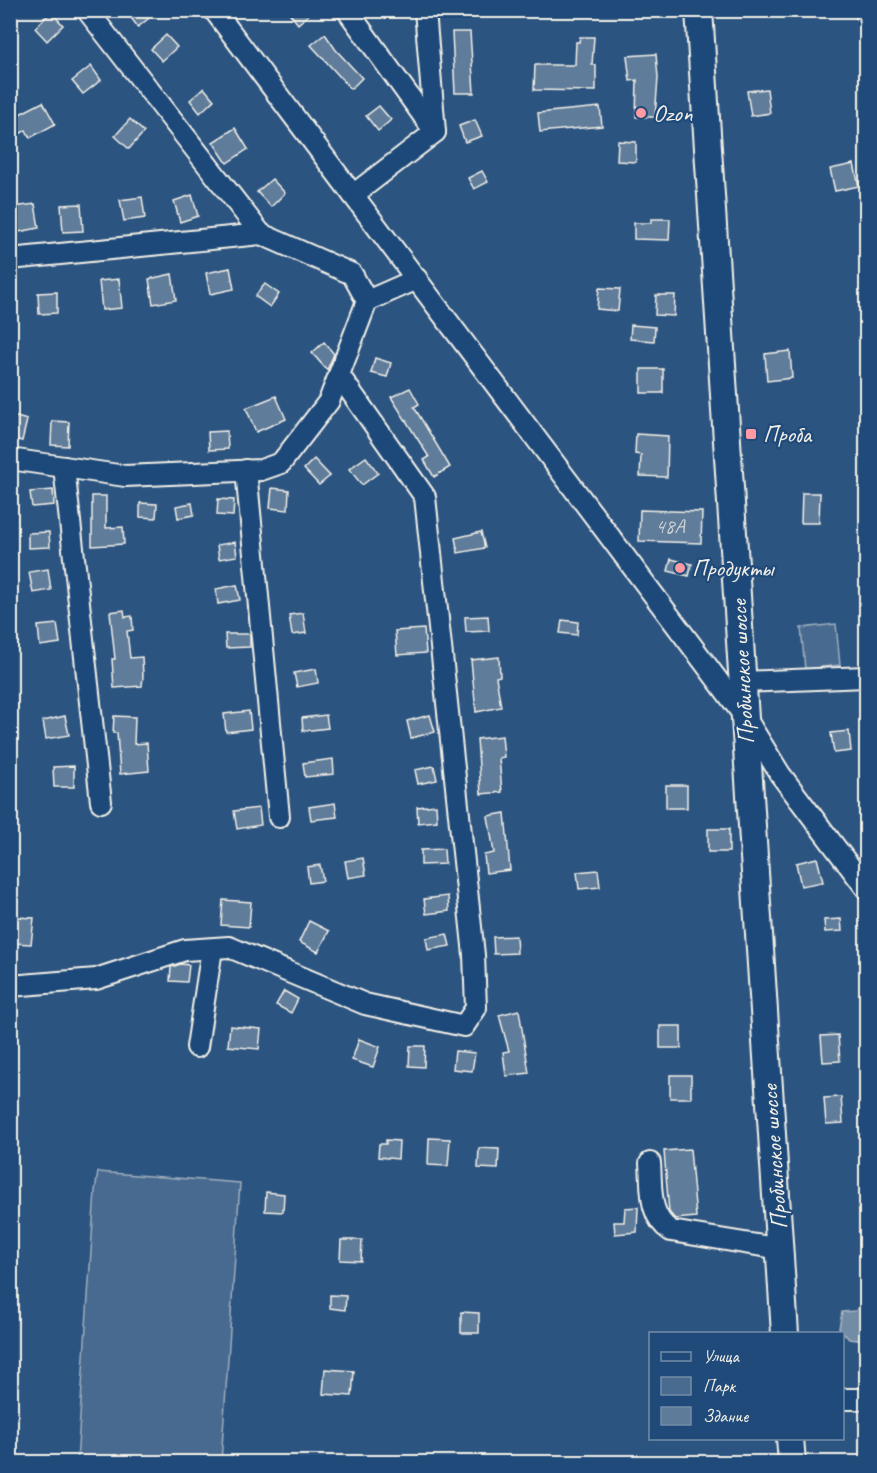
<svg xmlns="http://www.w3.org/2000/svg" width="877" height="1473" font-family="Caveat,sans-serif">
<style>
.green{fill:#496b90;stroke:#9eaebc;stroke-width:1.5}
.water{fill:#738ca6;stroke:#a7b4c0;stroke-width:1.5}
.building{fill:#5e7b9a;stroke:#f4f1e8;stroke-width:1.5}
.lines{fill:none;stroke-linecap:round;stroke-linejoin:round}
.minor-casing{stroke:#f4f1e8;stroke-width:24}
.major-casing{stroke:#f4f1e8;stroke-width:30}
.minor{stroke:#1f4a7a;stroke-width:20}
.major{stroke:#1f4a7a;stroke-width:26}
.poi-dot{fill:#ff9aa2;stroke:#1f4a7a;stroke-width:2}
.labels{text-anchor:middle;stroke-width:4.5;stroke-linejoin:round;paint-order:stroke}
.number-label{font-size:21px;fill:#ced4d4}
.poi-label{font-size:24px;fill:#f4f1e8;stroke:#1f4a7a;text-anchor:start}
.street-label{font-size:24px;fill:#f4f1e8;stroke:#1f4a7a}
</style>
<rect width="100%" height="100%" fill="#2c5481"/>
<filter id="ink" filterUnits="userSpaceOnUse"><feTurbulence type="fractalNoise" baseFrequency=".0167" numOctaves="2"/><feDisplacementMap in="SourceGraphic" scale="12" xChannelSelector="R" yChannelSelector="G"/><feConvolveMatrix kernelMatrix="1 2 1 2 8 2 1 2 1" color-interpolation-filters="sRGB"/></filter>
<g filter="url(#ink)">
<g class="green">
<path d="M836,624L840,665L805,669L801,628Z"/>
<path d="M98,1172L240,1183L221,1462H77L95,1191Z"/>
</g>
<path class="water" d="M864,1304H866V1335L857,1340L849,1339L839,1328L842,1312L855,1311Z"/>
<g class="building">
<path d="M125,10H159L138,27Z"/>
<path d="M287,10H314L298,24Z"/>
<path d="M51,12L63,25L47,41L35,28Z"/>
<path d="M452,32H470L474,93H455Z"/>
<path d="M325,34L336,50L362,78L351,89L311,45Z"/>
<path d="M166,35L177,47L162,61L151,49Z"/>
<path d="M580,37H594L592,65H596V91L534,90L535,65H575L576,42H579Z"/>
<path d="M656,54L658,78L655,117H636L637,80L630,81L627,56Z"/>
<path d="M91,66L101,80L83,94L72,81Z"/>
<path d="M204,88L214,100L200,113L190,100Z"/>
<path d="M767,89L770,113L751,116L747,91Z"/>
<path d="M43,102L55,124L30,138L26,130L10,140V119Z"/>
<path d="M379,106L391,120L378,131L366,116Z"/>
<path d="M600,107L602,126L540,132L538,113Z"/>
<path d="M130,119L144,132L129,149L115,136Z"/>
<path d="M475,120L482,136L465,142L459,126Z"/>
<path d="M235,128L248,149L227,163L213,142Z"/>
<path d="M618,141L636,142V162L617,161Z"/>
<path d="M854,164L859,186L835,191L830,169Z"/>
<path d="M482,171L488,182L474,189L468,178Z"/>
<path d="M272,179L285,193L271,207L257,192Z"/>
<path d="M192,195L198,216L180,222L174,201Z"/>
<path d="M142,197L145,218L124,221L120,200Z"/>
<path d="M35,204L39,228L18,232L14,207Z"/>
<path d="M81,204L83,231L63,232L61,205Z"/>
<path d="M651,219H670L669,240L634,239V223H651Z"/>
<path d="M230,268L234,289L210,294L206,273Z"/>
<path d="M172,274L176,300L153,304L149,279Z"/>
<path d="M119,279L122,308L102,310L99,281Z"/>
<path d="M265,284L279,294L270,307L255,296Z"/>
<path d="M599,288L620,289L618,311L597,309Z"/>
<path d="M57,292V313L39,314L38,293Z"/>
<path d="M656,295H675L674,316L655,315Z"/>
<path d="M631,325L655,327L654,341L630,339Z"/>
<path d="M324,342L334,354L327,370L312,353Z"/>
<path d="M790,351L792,378L767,381L765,354Z"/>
<path d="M375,358L391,363L387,377L371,373Z"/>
<rect x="641" y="369" width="22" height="24"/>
<path d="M410,388L419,404L414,407L450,467L434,477L424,460L429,457L391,397Z"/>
<path d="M276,396L286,419L256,432L246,408Z"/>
<path d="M10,415L27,420L22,441L10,438Z"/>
<path d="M52,421L69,422L68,446L51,445Z"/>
<path d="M227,431L228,449L209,450L208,432Z"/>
<path d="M636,434L668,436L667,477L640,476L641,455L635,454Z"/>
<path d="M366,457L378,473L362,485L349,469Z"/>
<path d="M314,459L330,476L319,485L304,469Z"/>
<path d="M272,488L289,490L288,510L270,508Z"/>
<path d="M53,490L54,505L32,507L30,492Z"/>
<path d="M802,493H820L819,523H801Z"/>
<path d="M92,496H106V528L123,527L124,544L92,546Z"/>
<path d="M218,499L234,500L233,516L217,515Z"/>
<path d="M140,503L157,504L156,518L140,517Z"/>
<path d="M192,503L194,515L178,518L176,506Z"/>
<path d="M640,510L702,512L701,543L639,541Z"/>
<path d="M49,532L50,547L28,548V533Z"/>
<path d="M481,532L485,548L458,553L455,538Z"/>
<path d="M235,542L237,556L219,559L217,545Z"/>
<path d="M671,559L692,564L689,576L668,571Z"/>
<path d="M48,569L51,590L33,593L29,572Z"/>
<path d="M237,585L240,600L218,604L216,589Z"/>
<path d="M124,610L125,617L132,616L133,630L127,631L130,658L142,657L143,676L142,686L114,688L112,659H115L110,612Z"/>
<path d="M303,613L306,633L292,635L289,615Z"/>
<path d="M488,616L489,631L466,632L465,617Z"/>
<path d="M562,620L578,622L577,635L560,633Z"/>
<path d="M57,624L60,643L40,646L38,626Z"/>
<path d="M424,629L426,653L397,655L395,631Z"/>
<path d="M225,634H250V647L226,648Z"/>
<path d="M499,657L500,676L496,677L501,707L476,712L471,660Z"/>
<path d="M316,669L318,683L297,687L294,673Z"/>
<path d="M249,711L251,729L226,732L224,714Z"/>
<path d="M326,715L328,728L303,731L302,718Z"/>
<path d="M430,715L435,732L411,738L407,721Z"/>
<path d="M65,716L69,735L46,739L43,721Z"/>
<path d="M114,716L135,717L134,744L147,743L149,771L120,774L117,733H113Z"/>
<path d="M849,731L851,751L834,753L831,733Z"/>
<path d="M502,736L504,757L499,758L502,792L481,794L477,739Z"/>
<path d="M333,759L334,774L305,777L303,763Z"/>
<path d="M74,766V787H54L53,767Z"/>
<path d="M434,766L437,780L418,784L415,770Z"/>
<rect x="666" y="785" width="21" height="23"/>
<path d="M335,803L337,817L311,820L309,807Z"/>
<path d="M436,805L437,821L418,823L417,807Z"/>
<path d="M259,808L261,825L237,829L234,811Z"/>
<path d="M505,813L510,870L486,873L484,855L494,853L488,816Z"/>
<rect x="708" y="829" width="21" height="23"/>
<path d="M444,849L445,864L421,865V850Z"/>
<path d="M363,858L366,875L348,878L345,861Z"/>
<path d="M817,858L823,882L801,886L796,863Z"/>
<path d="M320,865L323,881L309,883L307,867Z"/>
<path d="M598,870L600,887L579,889L577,872Z"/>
<path d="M448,896L449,911L426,914L424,899Z"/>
<path d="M223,900L251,902L249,927L221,925Z"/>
<path d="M15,917L34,918L31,944L12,943Z"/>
<path d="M841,919L842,931L825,932L824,920Z"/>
<path d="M309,921L329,931L318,952L299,942Z"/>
<path d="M447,934L450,946L428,950L426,938Z"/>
<path d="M516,936L517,953L494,954L493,937Z"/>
<path d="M181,964L189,965L187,982L170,981L171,967Z"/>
<path d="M284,991L298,999L291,1013L276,1005Z"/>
<path d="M519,1010L529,1073L506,1076L503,1052L509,1051L499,1015Z"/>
<path d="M230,1026L261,1029L259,1049L228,1046Z"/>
<rect x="660" y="1026" width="21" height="22"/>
<path d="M838,1035L840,1061L823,1062L821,1036Z"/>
<path d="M359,1039L380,1047L373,1067L352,1060Z"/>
<path d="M410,1046H425L424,1067L409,1066Z"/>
<path d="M455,1051L475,1053L472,1071L453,1069Z"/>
<rect x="670" y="1075" width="21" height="23"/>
<path d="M841,1097L843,1123L826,1124L824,1098Z"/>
<path d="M429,1138L450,1139L448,1166L428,1165Z"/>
<path d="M386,1140L399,1141L398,1159L378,1157L379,1144H386Z"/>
<path d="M479,1148L499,1149L498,1169L478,1168Z"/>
<path d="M690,1149L696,1217L675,1219L669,1212L664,1151Z"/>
<path d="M266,1192L284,1194L283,1212L265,1211Z"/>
<path d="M638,1207L637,1232L615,1234L614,1222H624L625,1208Z"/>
<path d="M341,1240H362L361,1261L340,1260Z"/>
<path d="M330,1295L346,1296L345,1310L330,1308Z"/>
<path d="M461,1312L479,1313V1333H461Z"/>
<path d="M325,1369L354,1371L352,1396L323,1394Z"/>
</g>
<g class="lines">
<defs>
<g id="minor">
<path d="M87,10L261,234L352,274L367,301"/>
<path d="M214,10L710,670L745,717L780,774L866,888"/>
<path d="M347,10L435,132"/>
<path d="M866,10V13"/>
<path d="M353,195L435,132L425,10"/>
<path d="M10,259L261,234"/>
<path d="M10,459L125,476L261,470L281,463L329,401L367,301L417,279"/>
<path d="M64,467L101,802"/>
<path d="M246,470L279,817"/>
<path d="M743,682L866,677"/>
<path d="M10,986L96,979L185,950L229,947L365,1004L464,1026L476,1008L474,955L425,497L339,375"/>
<path d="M197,1047L212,949"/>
<path d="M650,1163C652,1188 648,1216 671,1231L781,1249"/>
<path d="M842,1399H866"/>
</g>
<g id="major">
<path d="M699,10L785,1334"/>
<path d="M790,1438L792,1462"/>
</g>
</defs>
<use href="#minor" class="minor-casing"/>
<use href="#major" class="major-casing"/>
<use href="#minor" class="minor"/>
<use href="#major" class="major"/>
</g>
</g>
<g class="poi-dot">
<circle cx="641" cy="113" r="6"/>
<rect x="745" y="428" width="12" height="12" rx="3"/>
<circle cx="680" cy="568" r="6"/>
</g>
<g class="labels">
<g class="number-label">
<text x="670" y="533">48А</text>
</g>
<g class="poi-label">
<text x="653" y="121">Ozon</text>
<text x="763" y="442">Проба</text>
<text x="692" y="576">Продукты</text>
</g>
<g class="street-label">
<text transform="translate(742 672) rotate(-93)" y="8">Пробинское шоссе</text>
<text transform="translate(774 1157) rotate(-94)" y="8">Пробинское шоссе</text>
</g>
</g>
<rect width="877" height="1473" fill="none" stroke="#1f4a7a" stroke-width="36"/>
<rect x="18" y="18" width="841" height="1437" fill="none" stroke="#f4f1e8" stroke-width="2" filter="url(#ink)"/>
<rect x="649" y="1332" width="195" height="108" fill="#1f4a7a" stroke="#748da6" stroke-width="1.5"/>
<rect x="661" y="1352" width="30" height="9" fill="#1f4a7a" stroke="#748da6" stroke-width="1.5"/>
<text x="703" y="1362" font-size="18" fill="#f4f1e8">Улица</text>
<rect x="661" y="1377" width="30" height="18" fill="#496b90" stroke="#748da6" stroke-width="1.5"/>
<text x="703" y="1392" font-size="18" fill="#f4f1e8">Парк</text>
<rect x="661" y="1407" width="30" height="18" fill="#5e7b9a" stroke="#748da6" stroke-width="1.5"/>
<text x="703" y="1422" font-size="18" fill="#f4f1e8">Здание</text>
</svg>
